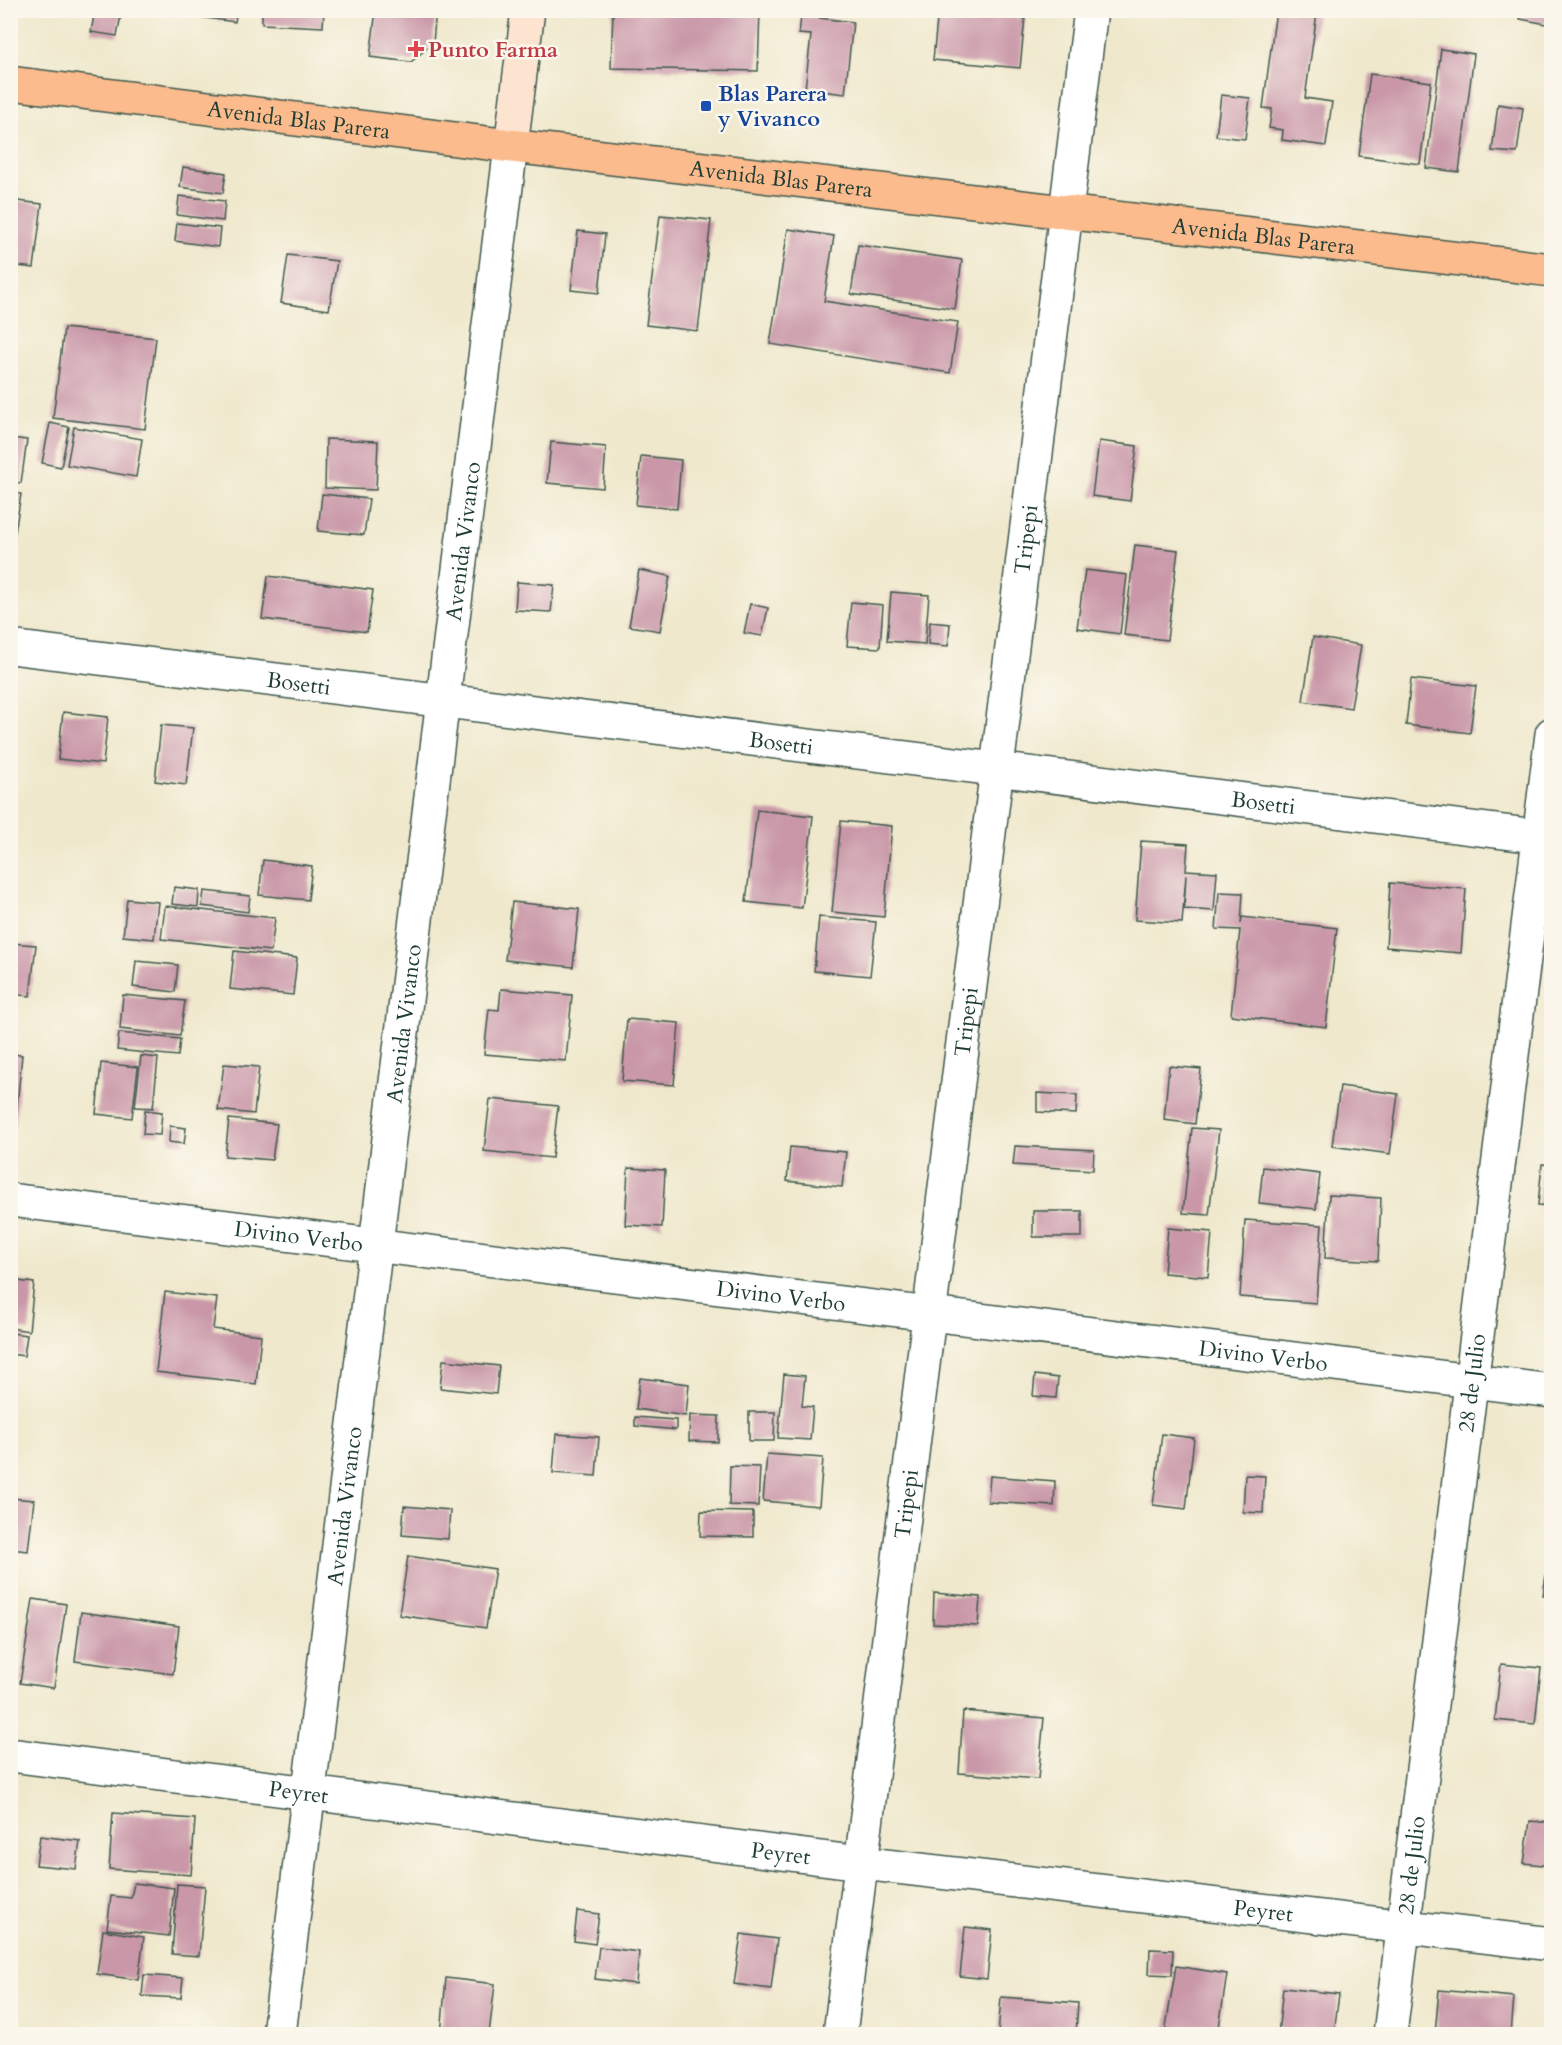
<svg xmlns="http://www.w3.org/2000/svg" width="1562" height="2045" font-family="Cardo,serif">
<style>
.building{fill:#c997a8}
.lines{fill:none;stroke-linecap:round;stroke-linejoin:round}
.minor-casing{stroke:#3e574b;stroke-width:36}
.tertiary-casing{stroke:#3e574b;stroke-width:36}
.secondary-casing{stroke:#3e574b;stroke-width:36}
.primary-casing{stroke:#3e574b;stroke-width:36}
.minor{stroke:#fff;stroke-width:33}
.tertiary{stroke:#fff;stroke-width:33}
.secondary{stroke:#fde4d1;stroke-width:33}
.primary{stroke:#fbbb8d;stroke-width:33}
.health-dot{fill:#e0444e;stroke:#fbf7ec;stroke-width:2}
.transit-dot{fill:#1a4fb4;stroke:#fbf7ec;stroke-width:2}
.labels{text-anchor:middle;stroke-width:5;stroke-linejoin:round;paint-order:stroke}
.health-label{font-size:22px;font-weight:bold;fill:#be3a42;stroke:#fbf7ec;text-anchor:start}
.transit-label{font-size:22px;font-weight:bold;fill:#164399;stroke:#fbf7ec;text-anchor:start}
.street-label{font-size:22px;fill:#1f3d34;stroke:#fbf7ec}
</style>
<rect width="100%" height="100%" fill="#fbf7ec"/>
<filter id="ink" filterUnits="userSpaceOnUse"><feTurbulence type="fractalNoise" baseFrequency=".0167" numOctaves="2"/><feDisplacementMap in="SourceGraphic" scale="12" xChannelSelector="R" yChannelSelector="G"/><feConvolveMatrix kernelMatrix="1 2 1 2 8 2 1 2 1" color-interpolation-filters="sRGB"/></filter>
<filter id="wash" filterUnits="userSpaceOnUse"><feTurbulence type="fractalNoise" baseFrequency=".008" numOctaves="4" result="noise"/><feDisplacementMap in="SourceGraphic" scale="24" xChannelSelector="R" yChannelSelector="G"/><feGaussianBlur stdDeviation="1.35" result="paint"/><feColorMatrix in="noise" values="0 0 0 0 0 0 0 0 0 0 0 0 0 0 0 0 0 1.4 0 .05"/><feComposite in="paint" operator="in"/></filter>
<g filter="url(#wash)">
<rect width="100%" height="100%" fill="#efe8cc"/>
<g id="blocks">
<g class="building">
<path d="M95,10H122L117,36L91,32Z"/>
<path d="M148,10H237L235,22Z"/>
<path d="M262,10H324L323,27L262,24Z"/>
<path d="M376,10H436L433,43L411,62L370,57Z"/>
<path d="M613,10H760L758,71L611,68Z"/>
<path d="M824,10H854L853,15L824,12Z"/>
<path d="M938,10L1025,18L1020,68L933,60Z"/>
<path d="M1276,10L1317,13L1305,98L1332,102L1326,146L1282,140L1283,130L1269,128L1272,109L1263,108Z"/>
<path d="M1522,10H1552V25L1520,19Z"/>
<path d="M801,16L853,22L845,94L805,89L811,35L799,34Z"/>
<path d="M1441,49L1474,54L1459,172L1426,168Z"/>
<path d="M1370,74L1431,82L1420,164L1359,156Z"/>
<path d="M1221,95L1250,98L1245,139L1216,136Z"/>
<path d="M1498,104L1523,108L1517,153L1492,151Z"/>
<path d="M10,161L16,162L12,192L10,191Z"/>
<path d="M183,167L226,173L223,193L180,187Z"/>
<path d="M179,196L225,201L223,221L177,215Z"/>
<path d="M18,201L42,204L34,268L10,265Z"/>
<path d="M660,215L711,220L698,331L646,325Z"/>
<path d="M177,223L220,228L218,247L175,241Z"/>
<path d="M788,229L834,236L824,301L958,322L950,373L770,344Z"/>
<path d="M578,231L605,234L599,293L571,290Z"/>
<path d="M858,245L962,260L955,309L851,294Z"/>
<path d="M288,255L337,261L329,310L281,303Z"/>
<path d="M64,328L156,338L145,429L53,418Z"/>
<path d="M50,423L69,427L61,467L42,463Z"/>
<path d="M74,427L142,439L136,477L67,465Z"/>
<path d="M10,438L27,440L21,483L10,482Z"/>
<path d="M326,439L378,441L376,490L325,488Z"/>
<path d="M1099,441L1137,446L1130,501L1092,496Z"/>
<path d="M551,442L606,447L603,488L547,483Z"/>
<path d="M641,456L681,460L677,509L636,505Z"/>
<path d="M10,492L21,494L12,552H10Z"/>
<path d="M322,494L369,499L364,535L318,531Z"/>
<path d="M1135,545L1178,550L1167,640L1124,635Z"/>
<path d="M639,570L670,576L660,631L629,626Z"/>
<path d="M1085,570L1127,575L1120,634L1077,628Z"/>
<path d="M268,576L373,590L367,632L262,619Z"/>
<path d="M517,582L554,585L551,612L515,610Z"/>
<path d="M891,592L929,595L925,644L887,641Z"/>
<path d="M851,602L883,605L880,648L847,646Z"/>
<path d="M750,604L768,608L762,636L744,633Z"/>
<path d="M930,622L950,624L948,646L928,644Z"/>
<path d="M1313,637L1361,645L1351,708L1303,701Z"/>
<path d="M1411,679L1476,686L1470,733L1406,725Z"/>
<path d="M63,712L108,717L103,764L58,759Z"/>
<path d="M161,725L193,728L186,785L155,781Z"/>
<path d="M757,810L813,816L802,908L746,902Z"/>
<path d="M841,821L892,826L884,917L832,912Z"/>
<path d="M1141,841L1188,844L1186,870L1217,872L1214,911L1184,909L1186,875L1182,923L1135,920Z"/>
<path d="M263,860L312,866L308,900L259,895Z"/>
<path d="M1390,883L1466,889L1461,953L1386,947Z"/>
<path d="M174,887L199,890L198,907L172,904Z"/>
<path d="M204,891L250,896L248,912L202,906Z"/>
<path d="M1219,892L1243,893L1241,924L1242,917L1337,928L1326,1027L1231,1015L1240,930L1216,929Z"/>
<path d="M127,899L158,902L154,939L123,936Z"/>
<path d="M512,902L579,909L573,967L505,960Z"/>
<path d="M165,906L275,918L271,951L161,939Z"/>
<path d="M819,917L876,922L870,976L814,971Z"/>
<path d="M10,943L36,945L30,996L10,994Z"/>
<path d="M234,951L297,958L293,995L230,989Z"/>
<path d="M136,961L178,965L175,992L133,987Z"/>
<path d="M501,989L572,995L566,1061L484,1054L489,1009L499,1010Z"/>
<path d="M123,995L185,1001L180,1036L120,1029Z"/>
<path d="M627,1019L679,1023L674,1085L622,1081Z"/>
<path d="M119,1033L180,1039L178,1056L117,1050Z"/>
<path d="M10,1054L22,1055L15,1126L10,1125Z"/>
<path d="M141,1056L158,1058L153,1108L135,1107Z"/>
<path d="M101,1063L138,1067L132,1118L96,1114Z"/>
<path d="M224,1064L259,1067L254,1114L218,1110Z"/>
<path d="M1169,1066L1201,1069L1195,1124L1164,1120Z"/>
<path d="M1340,1086L1398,1094L1390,1154L1332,1146Z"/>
<path d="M1037,1093L1077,1095L1076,1114L1037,1112Z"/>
<path d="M490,1099L558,1106L552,1158L484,1151Z"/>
<path d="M145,1110L162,1112L160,1135L143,1134Z"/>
<path d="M229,1119L277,1124L272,1160L225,1156Z"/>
<path d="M170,1126L186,1128L184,1144L169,1142Z"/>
<path d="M1192,1128L1219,1130L1209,1215L1183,1213Z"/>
<path d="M1015,1146L1094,1150L1093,1170L1013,1165Z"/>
<path d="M790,1147L846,1152L842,1187L787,1181Z"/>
<path d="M1542,1164L1552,1165V1206L1538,1205Z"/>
<path d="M1263,1167L1320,1174L1316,1209L1259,1203Z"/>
<path d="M628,1168L665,1170L662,1227L625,1225Z"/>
<path d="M1329,1195L1381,1198L1378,1261L1325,1258Z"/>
<rect x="1033" y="1211" width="49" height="26"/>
<path d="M1245,1220L1322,1225L1316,1303L1240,1297Z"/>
<path d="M1168,1228L1212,1232L1208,1277L1164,1273Z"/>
<path d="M10,1280L34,1283L29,1331L10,1328Z"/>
<path d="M165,1292L217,1298L213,1329L261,1335L256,1384L156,1372Z"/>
<path d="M10,1333L27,1335L24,1356L10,1354Z"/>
<path d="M443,1360L499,1366L496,1394L440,1388Z"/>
<path d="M784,1374L805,1376L802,1406L813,1407L810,1440L778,1438Z"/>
<path d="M1035,1375L1058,1378L1056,1398L1033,1396Z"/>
<path d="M640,1378L689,1384L686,1416L636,1409Z"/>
<path d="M749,1412H775L774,1441H749Z"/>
<path d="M690,1415L719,1416L718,1442L689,1441Z"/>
<path d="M635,1417L676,1420V1430L635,1426Z"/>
<path d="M556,1434L599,1437L596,1476L553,1473Z"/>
<path d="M1162,1434L1194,1438L1186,1509L1153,1505Z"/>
<path d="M767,1454L823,1458L819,1506L763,1501Z"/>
<path d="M730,1466L760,1467L758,1506L729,1505Z"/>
<path d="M1245,1475L1265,1476L1263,1513L1243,1512Z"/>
<path d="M990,1476L1055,1481L1054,1506L988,1502Z"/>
<path d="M10,1498L34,1500L28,1551L10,1549Z"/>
<path d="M404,1506L450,1510L448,1539L402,1535Z"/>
<path d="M701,1511L753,1512V1537L700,1536Z"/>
<path d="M1550,1548H1552V1596L1543,1595Z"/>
<path d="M408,1556L495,1569L486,1628L399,1615Z"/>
<path d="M934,1593L980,1597L978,1626L933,1624Z"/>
<path d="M33,1599L66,1604L54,1688L20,1683Z"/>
<path d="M81,1612L179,1626L173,1674L75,1661Z"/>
<path d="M1501,1664L1541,1668L1535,1724L1495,1720Z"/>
<path d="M963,1711L1044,1718L1038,1779L959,1773Z"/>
<path d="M113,1813L195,1819L191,1875L109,1869Z"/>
<path d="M1530,1821L1552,1823V1866L1524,1863Z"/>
<path d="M40,1836L80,1841L76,1869L36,1865Z"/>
<path d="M134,1883L174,1888L169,1936L107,1929L111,1896L131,1898Z"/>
<path d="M177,1884L205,1886L199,1956L172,1954Z"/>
<path d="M577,1911L599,1914L595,1944L574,1941Z"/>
<path d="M965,1927L992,1930L987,1979L960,1976Z"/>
<path d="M103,1930L144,1937L138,1980L97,1974Z"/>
<path d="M741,1934L777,1939L771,1989L734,1984Z"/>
<path d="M599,1947L639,1952L636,1984L595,1979Z"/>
<path d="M1150,1949L1173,1950L1172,1975L1149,1974Z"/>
<path d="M1176,1966L1227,1974L1218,2034L1165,2033Z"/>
<path d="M144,1975L183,1978L181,1998L142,1996Z"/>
<path d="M446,1978L495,1984L489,2034H441Z"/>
<path d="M1283,1988L1339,1994L1334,2034H1278Z"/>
<path d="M1439,1990L1514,1997L1511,2034H1435Z"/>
<path d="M1001,1997L1078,2003L1076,2034H998Z"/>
</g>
</g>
</g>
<g filter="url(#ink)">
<use href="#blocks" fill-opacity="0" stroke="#3e574b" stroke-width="1.5"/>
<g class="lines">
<defs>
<g id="minor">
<path id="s1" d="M10,647L1552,838"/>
<path id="s2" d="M10,1200L1552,1391"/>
<path id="s3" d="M10,1755L861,1863L1552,1944"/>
<path id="s4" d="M840,2034L1091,10"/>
<path id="s5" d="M1390,2034L1552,734"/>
</g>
<g id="tertiary">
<path id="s6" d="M279,2034L511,146"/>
</g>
<path id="secondary" d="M511,146L528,10"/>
<g id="primary">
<path id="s7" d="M10,83L511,146L1552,270"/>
</g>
</defs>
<use href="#minor" class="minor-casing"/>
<use href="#tertiary" class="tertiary-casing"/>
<use href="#secondary" class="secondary-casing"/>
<use href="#primary" class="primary-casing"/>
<use href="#minor" class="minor"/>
<use href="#tertiary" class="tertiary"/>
<use href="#secondary" class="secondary"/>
<use href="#primary" class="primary"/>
</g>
</g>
<path class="health-dot" d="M413 40h6v6h6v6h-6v6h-6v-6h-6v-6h6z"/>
<rect class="transit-dot" x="700" y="100" width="12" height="12" rx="3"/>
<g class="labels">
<g class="health-label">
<text x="428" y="57">Punto Farma</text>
</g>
<g class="transit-label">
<text x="718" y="101">Blas Parera<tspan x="718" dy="25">y Vivanco</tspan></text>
</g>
<g class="street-label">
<text dy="8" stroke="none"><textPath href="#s7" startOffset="291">Avenida Blas Parera</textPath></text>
<text dy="8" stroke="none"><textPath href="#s7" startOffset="777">Avenida Blas Parera</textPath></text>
<text dy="8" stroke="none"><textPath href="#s7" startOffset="1263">Avenida Blas Parera</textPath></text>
<text dy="8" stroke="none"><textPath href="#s6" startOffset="1504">Avenida Vivanco</textPath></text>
<text dy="8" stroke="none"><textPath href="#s4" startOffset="1506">Tripepi</textPath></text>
<text dy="8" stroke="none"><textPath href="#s1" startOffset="291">Bosetti</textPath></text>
<text dy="8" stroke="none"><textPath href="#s1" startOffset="777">Bosetti</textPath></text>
<text dy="8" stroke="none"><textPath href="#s1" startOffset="1263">Bosetti</textPath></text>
<text dy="8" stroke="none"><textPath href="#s6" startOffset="1018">Avenida Vivanco</textPath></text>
<text dy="8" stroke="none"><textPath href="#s4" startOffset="1020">Tripepi</textPath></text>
<text dy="8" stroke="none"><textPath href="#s2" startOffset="291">Divino Verbo</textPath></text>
<text dy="8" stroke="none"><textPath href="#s2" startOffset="777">Divino Verbo</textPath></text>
<text dy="8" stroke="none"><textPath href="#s2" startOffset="1263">Divino Verbo</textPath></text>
<text dy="8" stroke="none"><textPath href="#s5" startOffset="656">28 de Julio</textPath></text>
<text dy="8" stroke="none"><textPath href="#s6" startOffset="532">Avenida Vivanco</textPath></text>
<text dy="8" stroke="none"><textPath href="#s4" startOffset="534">Tripepi</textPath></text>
<text dy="8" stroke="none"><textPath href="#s3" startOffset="291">Peyret</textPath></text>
<text dy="8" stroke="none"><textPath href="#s3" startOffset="777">Peyret</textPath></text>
<text dy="8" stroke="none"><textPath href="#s5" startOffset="170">28 de Julio</textPath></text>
<text dy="8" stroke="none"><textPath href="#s3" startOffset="1263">Peyret</textPath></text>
</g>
</g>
<rect width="1562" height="2045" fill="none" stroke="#fbf7ec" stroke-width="36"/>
</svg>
